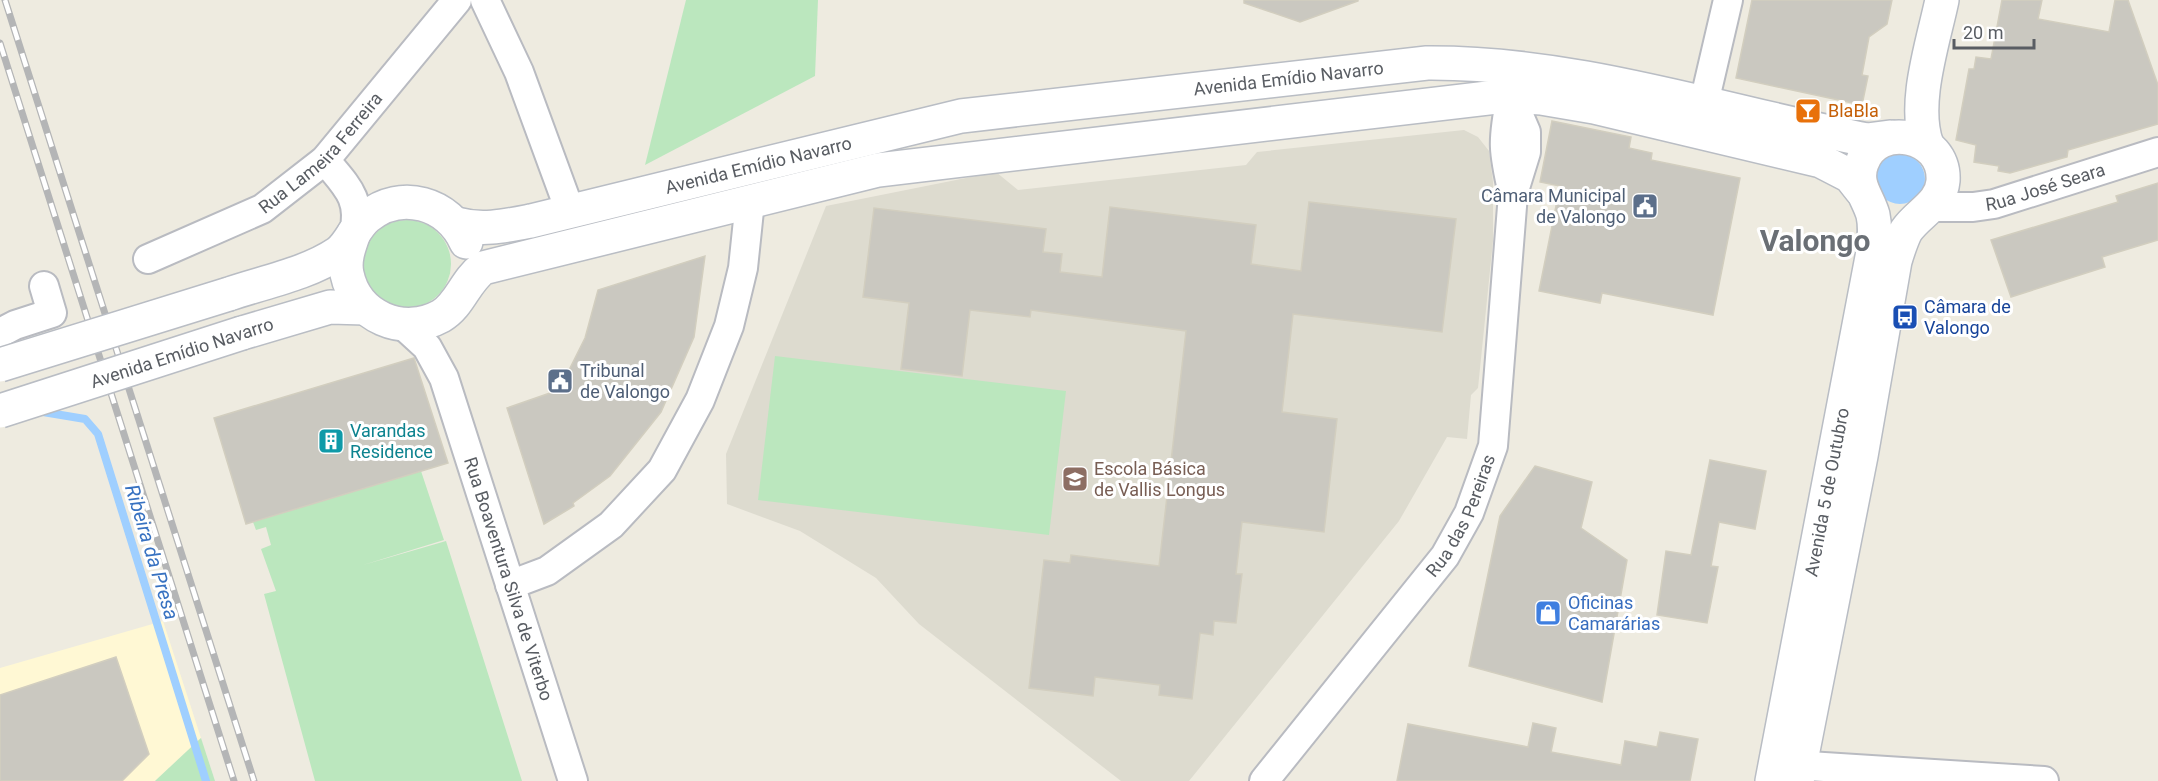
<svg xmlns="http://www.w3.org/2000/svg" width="2158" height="781" font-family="Roboto,sans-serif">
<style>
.commercial{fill:#fff8d4}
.education{fill:#dddbcf}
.green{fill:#bbe7be}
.water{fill:#9fcfff}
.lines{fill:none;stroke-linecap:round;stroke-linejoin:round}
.stream{stroke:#9fcfff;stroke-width:8}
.building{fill:#cac8c0;stroke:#d2cebf;stroke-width:1.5}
.minor-casing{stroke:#b9bbc1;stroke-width:32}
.secondary-casing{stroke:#b9bdc4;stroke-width:36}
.minor{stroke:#fff;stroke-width:28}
.secondary{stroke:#fff;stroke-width:33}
.rail-casing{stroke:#b4b5b6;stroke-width:7}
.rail{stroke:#fff;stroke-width:4.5;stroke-dasharray:14;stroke-linecap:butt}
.secondary-bridge-casing{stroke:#b9bdc4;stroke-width:36;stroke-linecap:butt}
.secondary-bridge{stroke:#fff;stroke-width:33}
.labels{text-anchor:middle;stroke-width:6;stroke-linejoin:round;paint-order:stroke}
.street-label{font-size:18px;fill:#595d63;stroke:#fff}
.food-label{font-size:18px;fill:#c56008;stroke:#fff;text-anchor:start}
.service-label{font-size:18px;fill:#4e5e75;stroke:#fff;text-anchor:end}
.transit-label{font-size:18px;fill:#164399;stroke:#fff;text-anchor:start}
.culture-label{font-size:18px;fill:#0d838f;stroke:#fff;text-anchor:start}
.education-label{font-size:18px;fill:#785e54;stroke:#fff;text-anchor:start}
.shop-label{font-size:18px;fill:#366cbe;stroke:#fff;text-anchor:start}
.water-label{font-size:20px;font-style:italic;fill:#3872c1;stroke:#fff}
.town-label{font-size:30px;font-weight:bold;fill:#6a6f75;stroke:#fff}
</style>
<rect width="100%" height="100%" fill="#eeebe0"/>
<path class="commercial" d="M163,621L201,738L155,781H0V668Z"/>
<path class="education" d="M1464,130L1478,137L1489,151L1493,182V241L1478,388L1471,395L1467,439L1447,437L1399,521L1189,781H1121L919,624L876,578L800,531L727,504L726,454L826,206L996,172L1018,190L1246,165L1257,152Z"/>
<g class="green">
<path d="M686,0H818L815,76L645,165Z"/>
<circle cx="407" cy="264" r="44"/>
<path d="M775,356L1066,391L1049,535L758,500Z"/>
<path d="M421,471L444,540L363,565L446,541L522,781H315L264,594L276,591L261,549L271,545L266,527L256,530L253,522Z"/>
<path d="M201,738L215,781H155Z"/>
</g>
<circle class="water" cx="1900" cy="179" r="25"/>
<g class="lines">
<path class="stream" d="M37,411L85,419L98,434L206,781"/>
</g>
<g class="building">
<path d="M1244,0H1358V1L1300,22L1244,3Z"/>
<path d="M1752,0H1892L1887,24L1869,37L1862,75L1868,76L1862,105L1736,78Z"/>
<path d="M2002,0H2042L2038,19L2109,32L2115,0H2128L2158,85V124L2068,150L2067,157L2010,173L1998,171L1999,166L1974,162L1976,145L1956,140L1969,69H1974L1976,57L1991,59Z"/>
<path d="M1552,121L1631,137L1629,148L1652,153L1651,160L1740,178L1713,315L1602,293L1600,303L1539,291L1560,186L1540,182Z"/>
<path d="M2158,183V240L2102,257L2105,267L2011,297L1991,240L2118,202L2116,196Z"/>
<path d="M1309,202L1456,219L1442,332L1293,314L1282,412L1337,419L1324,532L1242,522L1236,574H1242L1236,623L1214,621L1213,635L1200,633L1192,699L1159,695L1160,685L1095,677L1093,696L1029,688L1044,560L1070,563L1071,555L1159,566L1186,331L1031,310L1030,317L970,310L962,376L901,369L909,303L863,297L874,208L1046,229L1043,252L1062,254L1060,272L1102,277L1110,207L1256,225L1251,264L1301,271Z"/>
<path d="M705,256L694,337L661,412L610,476L573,503L574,506L544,524L507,408L550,393L568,372L585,338L598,290Z"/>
<path d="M414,358L448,463L246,524L214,418Z"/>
<path d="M1710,460L1766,471L1755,529L1719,522L1711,566L1718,567L1707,623L1657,615L1666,551L1691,555Z"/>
<path d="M1535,466L1592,482L1581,528L1627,560L1602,702L1469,666L1500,516Z"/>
<path d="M116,657L149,754L122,781H0V695Z"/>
<path d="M1533,723L1556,728L1551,752L1621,765L1625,741L1657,747L1660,732L1698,739L1690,781H1397L1408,724L1528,747Z"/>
</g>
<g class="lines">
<defs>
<g id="minor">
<path d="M485,0L519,72L570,211"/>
<path d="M1511,97C1502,141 1503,151 1513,194"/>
<path d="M1704,103L1728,0"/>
<path d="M325,160C346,186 362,198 354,233"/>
<path id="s1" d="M1931,207H1973L1994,204L2158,152"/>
<path id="s2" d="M148,259L262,209L325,160L457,0"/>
<path id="s3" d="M403,325L427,347L444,378L573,781"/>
<path d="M0,333L15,325L52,313L44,286"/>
<path d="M510,585L547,571L611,525L662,470L700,400L729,326L743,268L750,201"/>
<path d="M1777,764L2044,781"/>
<path id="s4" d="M1264,781L1445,556L1469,513L1493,446L1513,194L1526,152V132L1511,97"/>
</g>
<g id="secondary">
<path d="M1927,145C1912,104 1933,43 1942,0"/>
<path id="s5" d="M456,224C482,231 505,226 531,221L961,116L1427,63C1577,62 1721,111 1867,140L1890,137"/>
<path d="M354,233C349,247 344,260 347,274C356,317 403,337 441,316C460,305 465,281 483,268L878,170L1505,96L1541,98L1594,107L1821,161L1850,176L1861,190"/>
<path d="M229,294C264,282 307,274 338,253C350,244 355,227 367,217C401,189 449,203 466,242"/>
<path d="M242,333L330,307L365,308"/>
<path id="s6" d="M1772,781L1872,257C1874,243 1876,229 1873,215C1868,197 1854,184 1862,163C1877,120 1946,134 1943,181C1941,205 1918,213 1906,231C1901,241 1898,251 1895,261L1861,456L1797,781"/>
</g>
</defs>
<use href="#minor" class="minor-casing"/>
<use href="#secondary" class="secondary-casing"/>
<use href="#minor" class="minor"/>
<use href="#secondary" class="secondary"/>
<defs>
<g id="rail">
<path d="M5,0L254,781"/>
<path d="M0,43L234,781"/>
</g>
</defs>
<use href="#rail" class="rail-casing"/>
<use href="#rail" class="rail"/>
<defs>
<g id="secondary-bridge">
<path d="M0,365L229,294"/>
<path d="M0,411L242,333"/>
</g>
</defs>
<use href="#secondary-bridge" class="secondary-bridge-casing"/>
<use href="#secondary-bridge" class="secondary-bridge"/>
</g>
<defs>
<symbol id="bar-square" viewBox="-11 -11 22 22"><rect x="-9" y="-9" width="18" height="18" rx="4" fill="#e8710a" stroke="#fff"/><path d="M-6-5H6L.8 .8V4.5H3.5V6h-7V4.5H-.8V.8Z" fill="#fff"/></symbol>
<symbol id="civic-square" viewBox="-11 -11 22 22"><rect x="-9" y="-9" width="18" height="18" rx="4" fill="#5c6f8a" stroke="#fff"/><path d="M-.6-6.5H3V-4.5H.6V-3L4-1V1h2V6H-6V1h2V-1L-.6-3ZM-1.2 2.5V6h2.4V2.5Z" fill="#fff"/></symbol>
<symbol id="bus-square" viewBox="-11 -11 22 22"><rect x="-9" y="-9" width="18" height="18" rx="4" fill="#1a4fb4" stroke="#fff"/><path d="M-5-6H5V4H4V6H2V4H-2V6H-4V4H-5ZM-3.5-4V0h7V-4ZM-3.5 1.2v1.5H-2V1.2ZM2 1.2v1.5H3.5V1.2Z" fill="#fff"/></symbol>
<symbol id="building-square" viewBox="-11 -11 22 22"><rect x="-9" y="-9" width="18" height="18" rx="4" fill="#0f9aa8" stroke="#fff"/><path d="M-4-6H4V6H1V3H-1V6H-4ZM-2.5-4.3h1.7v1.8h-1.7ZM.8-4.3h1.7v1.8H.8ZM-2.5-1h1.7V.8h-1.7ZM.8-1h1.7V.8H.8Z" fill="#fff"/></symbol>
<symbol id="school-square" viewBox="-11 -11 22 22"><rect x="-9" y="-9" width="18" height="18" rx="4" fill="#8d6e63" stroke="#fff"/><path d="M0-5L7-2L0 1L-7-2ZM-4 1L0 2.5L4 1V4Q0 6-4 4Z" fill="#fff"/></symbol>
<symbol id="shop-square" viewBox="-11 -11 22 22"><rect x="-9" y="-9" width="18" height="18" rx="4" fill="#3f7fe0" stroke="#fff"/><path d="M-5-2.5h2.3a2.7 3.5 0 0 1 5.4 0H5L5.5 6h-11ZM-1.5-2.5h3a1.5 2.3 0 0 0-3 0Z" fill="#fff"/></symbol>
</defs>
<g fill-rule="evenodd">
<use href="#bar-square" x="1793" y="96" width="30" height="30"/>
<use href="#civic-square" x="1630" y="191" width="30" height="30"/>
<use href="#bus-square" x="1890" y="302" width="30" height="30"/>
<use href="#civic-square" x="545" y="366" width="30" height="30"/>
<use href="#building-square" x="316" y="426" width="30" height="30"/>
<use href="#school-square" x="1060" y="464" width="30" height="30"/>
<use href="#shop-square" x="1533" y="598" width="30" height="30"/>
</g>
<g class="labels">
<g class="street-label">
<text dy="6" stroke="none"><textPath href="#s5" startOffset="848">Avenida Emídio Navarro</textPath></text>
<text dy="6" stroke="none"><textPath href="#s2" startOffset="206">Rua Lameira Ferreira</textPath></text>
<text dy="6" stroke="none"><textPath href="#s5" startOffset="310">Avenida Emídio Navarro</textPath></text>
<text dy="6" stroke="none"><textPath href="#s1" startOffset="117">Rua José Seara</textPath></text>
<text transform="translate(182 353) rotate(-18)" y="6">Avenida Emídio Navarro</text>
<text dy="6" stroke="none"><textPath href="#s6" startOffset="294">Avenida 5 de Outubro</textPath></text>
<text dy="6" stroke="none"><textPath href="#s4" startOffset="332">Rua das Pereiras</textPath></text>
<text dy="6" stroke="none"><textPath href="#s3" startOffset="279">Rua Boaventura Silva de Viterbo</textPath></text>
</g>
<g class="food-label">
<text x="1828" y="117">BlaBla</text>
</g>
<g class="service-label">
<text x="1626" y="202">Câmara Municipal<tspan x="1626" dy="21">de Valongo</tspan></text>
<text x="580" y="377" text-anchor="start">Tribunal<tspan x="580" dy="21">de Valongo</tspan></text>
</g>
<g class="transit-label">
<text x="1924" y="313">Câmara de<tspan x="1924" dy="21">Valongo</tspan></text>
</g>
<g class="culture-label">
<text x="350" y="437">Varandas<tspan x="350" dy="21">Residence</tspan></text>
</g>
<g class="education-label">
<text x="1094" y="475">Escola Básica<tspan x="1094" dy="21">de Vallis Longus</tspan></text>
</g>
<g class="shop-label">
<text x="1568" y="609">Oficinas<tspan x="1568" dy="21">Camarárias</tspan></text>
</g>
<g class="water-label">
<text transform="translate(152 552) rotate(73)" y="7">Ribeira da Presa</text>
</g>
<g class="town-label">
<text x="1815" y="251">Valongo</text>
</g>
</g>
<path d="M1954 39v9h80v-9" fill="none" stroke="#595d63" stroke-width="3"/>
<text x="1963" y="39" font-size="18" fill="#595d63" stroke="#ffffff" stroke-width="4.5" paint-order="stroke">20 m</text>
</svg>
